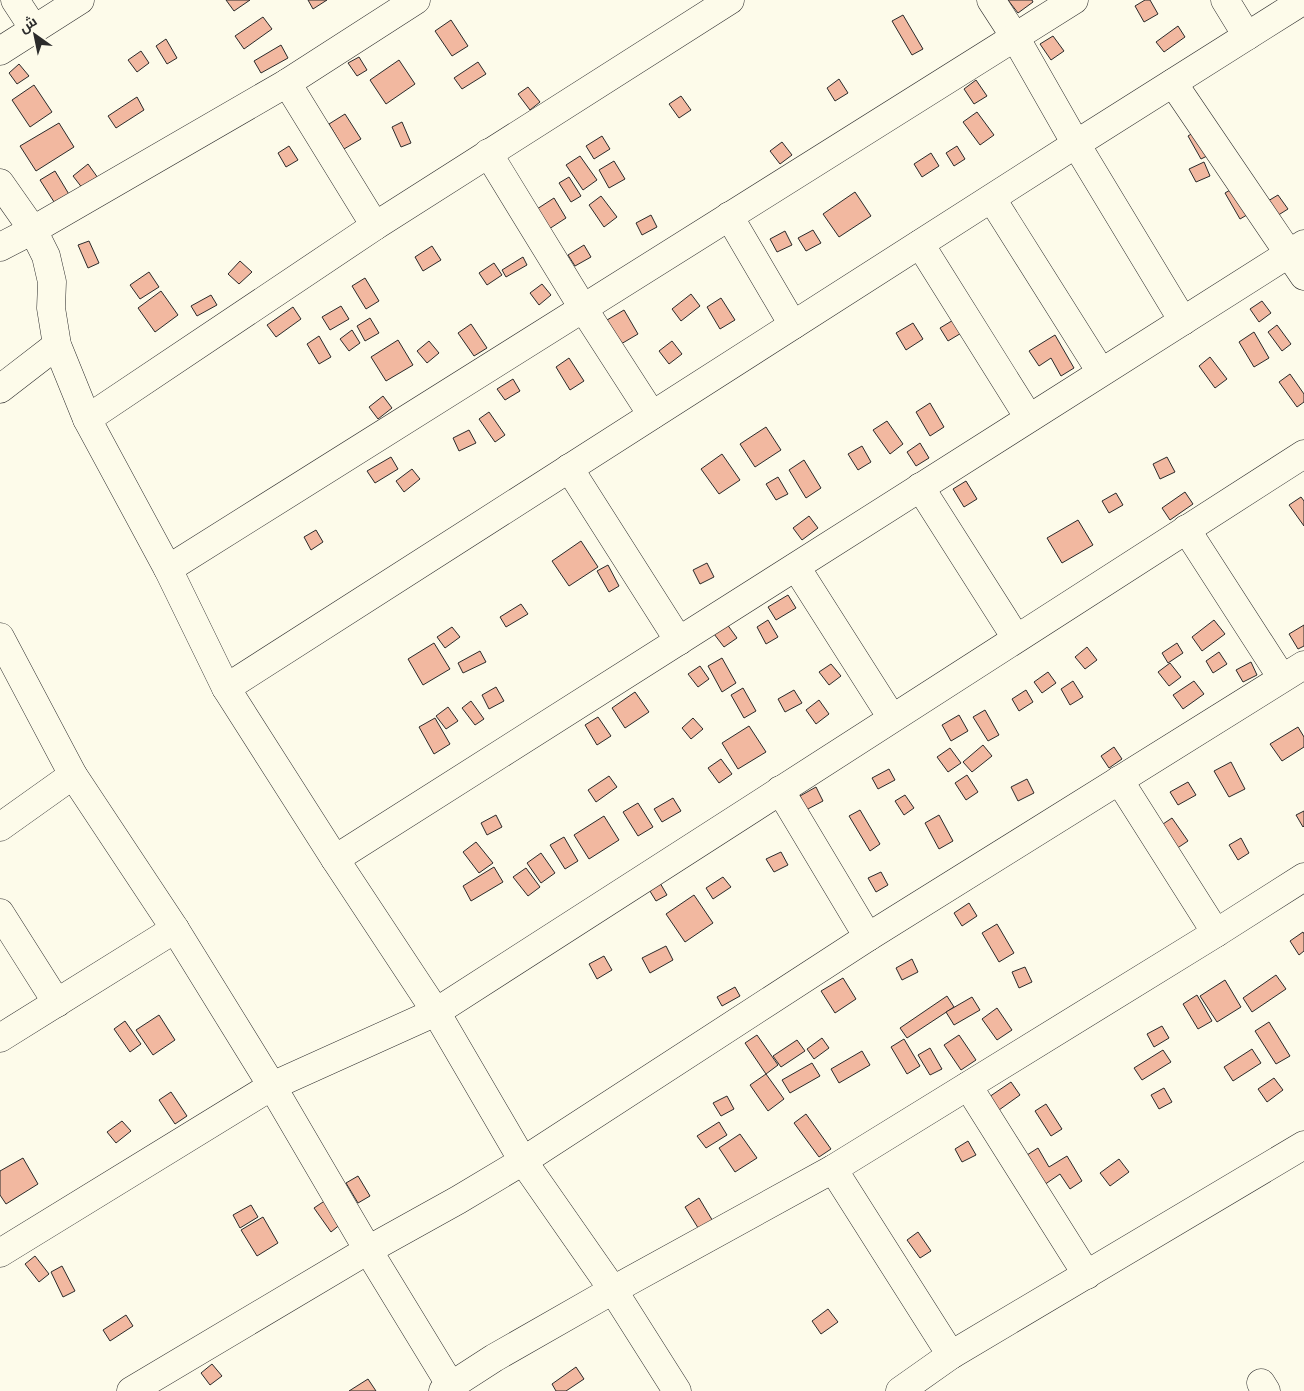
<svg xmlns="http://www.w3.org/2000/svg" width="1304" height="1391" font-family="'Work Sans',Cairo,sans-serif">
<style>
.building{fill:#f2b8a0;stroke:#2b2b2b}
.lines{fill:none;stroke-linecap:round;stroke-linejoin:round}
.minor-casing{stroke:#2b2b2b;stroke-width:29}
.minor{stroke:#fdfbea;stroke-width:28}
</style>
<rect width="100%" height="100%" fill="#fdfbea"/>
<g class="building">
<path d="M226,0H250L234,11Z"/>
<path d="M308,0H327L313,9Z"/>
<path d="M1008,0H1032L1033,2L1018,13Z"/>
<path d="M1145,0H1150L1158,14L1144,22L1135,6Z"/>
<path d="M903,15L923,49L912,55L892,21Z"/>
<path d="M263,17L272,29L244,49L235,36Z"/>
<path d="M451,20L468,46L452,56L435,31Z"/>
<path d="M1178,26L1185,37L1164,52L1156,42Z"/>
<path d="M1053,36L1064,51L1051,60L1040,44Z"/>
<path d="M166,39L177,58L167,64L156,46Z"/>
<path d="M281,45L288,58L261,73L254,61Z"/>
<path d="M141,51L149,63L137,72L128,60Z"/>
<path d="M359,57L367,70L357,76L348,63Z"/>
<path d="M399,60L415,84L386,104L370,80Z"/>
<path d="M478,62L486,74L462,89L454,78Z"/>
<path d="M19,64L29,76L17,84L9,73Z"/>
<path d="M839,79L848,93L835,101L827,88Z"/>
<path d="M976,80L987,96L974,104L964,89Z"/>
<path d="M34,85L52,112L30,127L12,100Z"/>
<path d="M528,87L540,102L530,110L518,94Z"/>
<path d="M681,96L691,110L679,118L669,104Z"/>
<path d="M137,97L144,110L116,128L108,116Z"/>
<path d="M977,112L994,135L980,145L963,122Z"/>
<path d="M345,114L361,139L344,149L329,124Z"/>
<path d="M402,122L411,143L401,147L392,127Z"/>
<path d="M59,123L74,147L36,171L20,146Z"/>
<path d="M1201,128L1215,152L1201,159L1188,136Z"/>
<path d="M602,136L610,149L594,159L586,146Z"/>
<path d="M782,142L792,155L780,164L770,151Z"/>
<path d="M289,146L298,160L286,167L278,153Z"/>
<path d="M957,146L965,159L954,166L946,153Z"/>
<path d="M931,153L939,166L922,177L914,164Z"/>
<path d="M580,156L597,180L583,190L566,165Z"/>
<path d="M614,161L625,179L609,188L599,170Z"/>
<path d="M1204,162L1210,176L1196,182L1189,169Z"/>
<path d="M88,164L98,178L83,189L73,176Z"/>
<path d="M55,171L70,196L56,205L40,180Z"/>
<path d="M569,177L581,196L571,202L559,183Z"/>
<path d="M1237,186L1252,212L1240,219L1225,193Z"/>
<path d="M855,192L871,216L839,237L823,214Z"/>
<path d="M1278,195L1288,209L1272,219L1263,204Z"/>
<path d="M601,196L617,217L604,227L589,205Z"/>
<path d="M554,198L566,218L549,229L537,209Z"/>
<path d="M651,215L657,227L642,235L636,223Z"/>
<path d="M813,230L821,243L806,251L798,238Z"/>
<path d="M785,231L792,245L777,252L770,239Z"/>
<path d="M89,241L99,263L88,268L78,245Z"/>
<path d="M584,245L591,257L575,266L568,255Z"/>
<path d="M432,246L441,260L423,271L415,257Z"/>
<path d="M523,257L527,265L506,277L502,270Z"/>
<path d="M240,261L252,272L239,284L228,274Z"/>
<path d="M494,263L502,275L487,285L479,273Z"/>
<path d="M149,272L159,287L140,299L130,285Z"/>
<path d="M365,278L379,301L366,309L352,286Z"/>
<path d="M542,284L551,295L539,305L530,293Z"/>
<path d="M161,291L178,315L155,332L138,308Z"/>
<path d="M691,294L700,306L681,321L672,309Z"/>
<path d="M211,295L217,305L197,316L191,306Z"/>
<path d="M721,298L735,320L720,329L707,307Z"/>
<path d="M1262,301L1271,313L1259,322L1250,309Z"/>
<path d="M341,306L349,319L330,330L322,317Z"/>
<path d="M293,307L301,319L276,337L267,325Z"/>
<path d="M624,310L638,334L621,344L607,320Z"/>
<path d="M370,318L379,333L365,341L357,326Z"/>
<path d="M955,319L963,332L948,341L940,328Z"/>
<path d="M913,323L923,339L906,350L896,333Z"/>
<path d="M471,324L487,348L474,356L458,333Z"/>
<path d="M1277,325L1291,344L1282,351L1268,332Z"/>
<path d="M352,330L360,343L349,351L340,339Z"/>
<path d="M1254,332L1269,358L1254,367L1239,342Z"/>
<path d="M1055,335L1074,368L1061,376L1051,358L1039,366L1029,351Z"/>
<path d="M319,336L331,357L319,364L307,344Z"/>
<path d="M398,340L413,365L386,381L371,357Z"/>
<path d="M429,341L439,353L427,363L417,351Z"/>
<path d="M672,341L682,354L669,364L659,351Z"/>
<path d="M1210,357L1227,379L1215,388L1199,366Z"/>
<path d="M569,358L584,381L570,390L556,367Z"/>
<path d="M1290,374L1304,394V402L1297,407L1279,382Z"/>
<path d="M513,379L520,391L505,400L497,389Z"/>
<path d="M383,396L392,408L378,419L369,407Z"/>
<path d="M930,403L944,427L930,436L916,412Z"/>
<path d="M489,412L505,435L495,442L479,419Z"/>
<path d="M887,421L903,444L890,454L873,430Z"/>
<path d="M766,427L781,450L755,467L740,444Z"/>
<path d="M469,430L476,443L459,451L453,438Z"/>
<path d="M920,443L929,458L916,466L907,452Z"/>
<path d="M862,446L871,462L858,470L848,454Z"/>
<path d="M722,454L740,480L719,494L701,469Z"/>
<path d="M391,457L398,469L375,483L367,471Z"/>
<path d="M1167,457L1175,472L1160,479L1153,464Z"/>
<path d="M804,460L821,488L806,498L789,470Z"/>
<path d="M412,469L420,479L404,492L396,481Z"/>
<path d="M778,477L788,494L776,500L766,484Z"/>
<path d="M966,481L977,499L964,507L953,489Z"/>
<path d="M1185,492L1193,504L1170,520L1162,508Z"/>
<path d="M1116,493L1123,505L1109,513L1102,501Z"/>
<path d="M1301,497L1304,501V526L1289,505Z"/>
<path d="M809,516L818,528L802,540L793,528Z"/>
<path d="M1078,520L1093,545L1062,563L1047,538Z"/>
<path d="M316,530L323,542L311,550L304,537Z"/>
<path d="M581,541L598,567L569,586L552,561Z"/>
<path d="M707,563L714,577L700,584L693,570Z"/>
<path d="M608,565L619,586L609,592L597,571Z"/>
<path d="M788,595L796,608L776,620L768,607Z"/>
<path d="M521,604L528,614L506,627L500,617Z"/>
<path d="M724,620L737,638L724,647L711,630Z"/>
<path d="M768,620L778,637L766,644L757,627Z"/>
<path d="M1214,620L1225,634L1202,651L1192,637Z"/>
<path d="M1304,625V646L1298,649L1289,634Z"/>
<path d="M452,627L460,637L445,648L437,637Z"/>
<path d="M434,643L450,669L423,685L408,659Z"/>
<path d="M1177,643L1183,653L1168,663L1162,653Z"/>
<path d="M1087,647L1097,660L1085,669L1075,657Z"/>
<path d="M480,651L486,662L463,673L458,663Z"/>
<path d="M1219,652L1227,664L1213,673L1206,661Z"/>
<path d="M722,658L736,683L722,692L708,666Z"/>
<path d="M1251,662L1257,675L1243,682L1236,670Z"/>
<path d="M1170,663L1181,677L1169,686L1158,672Z"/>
<path d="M831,664L841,676L829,685L819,672Z"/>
<path d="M700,666L709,679L698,687L688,674Z"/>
<path d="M1048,672L1056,683L1042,693L1034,682Z"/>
<path d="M1073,681L1083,697L1070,705L1061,689Z"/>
<path d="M1194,681L1204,694L1183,709L1173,695Z"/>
<path d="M496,687L504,701L489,709L482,695Z"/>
<path d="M743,688L756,711L744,718L731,695Z"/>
<path d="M794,690L802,703L785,712L778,699Z"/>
<path d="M1026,690L1033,702L1019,711L1012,699Z"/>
<path d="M635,692L649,712L625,728L612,708Z"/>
<path d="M819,700L829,714L816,724L806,710Z"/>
<path d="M471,701L484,719L475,725L462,708Z"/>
<path d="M448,707L458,721L446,729L436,716Z"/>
<path d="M985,710L999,735L988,741L973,717Z"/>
<path d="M959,715L968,731L951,741L942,725Z"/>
<path d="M598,717L611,736L597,745L585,725Z"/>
<path d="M435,718L450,744L434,754L419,727Z"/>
<path d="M693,718L703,729L691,739L682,728Z"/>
<path d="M749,726L766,752L738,769L722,743Z"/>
<path d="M1298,727L1304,737V747L1282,761L1270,744Z"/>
<path d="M983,745L992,756L972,772L963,762Z"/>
<path d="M1114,747L1122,759L1109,768L1101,756Z"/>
<path d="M950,748L961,763L948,772L937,757Z"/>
<path d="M721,759L732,774L719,783L708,768Z"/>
<path d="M1231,762L1245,789L1229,797L1214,771Z"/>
<path d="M889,769L895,780L878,789L872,778Z"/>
<path d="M967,775L978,792L966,800L955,783Z"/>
<path d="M609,776L617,787L596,802L588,790Z"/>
<path d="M1027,779L1034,793L1018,801L1011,787Z"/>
<path d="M1188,782L1196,795L1178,805L1170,792Z"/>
<path d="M816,787L823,801L806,810L800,796Z"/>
<path d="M905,795L914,808L904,815L895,801Z"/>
<path d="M673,798L681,811L662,822L654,809Z"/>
<path d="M638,803L653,827L638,836L623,812Z"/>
<path d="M860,810L880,844L870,851L849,816Z"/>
<path d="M1304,811V826L1303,827L1296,815Z"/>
<path d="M496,815L502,827L487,835L481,823Z"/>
<path d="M939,815L953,841L939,849L925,823Z"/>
<path d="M604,816L619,840L589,859L574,835Z"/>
<path d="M1172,818L1188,841L1176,849L1160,826Z"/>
<path d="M564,837L578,861L565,869L550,845Z"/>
<path d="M1241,838L1249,853L1238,860L1229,845Z"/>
<path d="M476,842L493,863L479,873L463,852Z"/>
<path d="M781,852L788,865L774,872L766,859Z"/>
<path d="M541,853L555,873L541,883L527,863Z"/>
<path d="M494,867L503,882L471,901L463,886Z"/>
<path d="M526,868L540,887L528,896L513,877Z"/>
<path d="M881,872L888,885L876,892L868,878Z"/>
<path d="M656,876L667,895L656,901L645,883Z"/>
<path d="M723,877L731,887L713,899L706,888Z"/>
<path d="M694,895L713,923L685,942L666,914Z"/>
<path d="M969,903L977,916L962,926L954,913Z"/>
<path d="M997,924L1014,953L999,962L982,933Z"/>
<path d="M1303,932L1304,934V951L1299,955L1290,941Z"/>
<path d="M666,946L673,960L650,973L642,958Z"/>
<path d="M604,956L612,970L597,979L589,964Z"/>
<path d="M912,959L918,972L902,980L896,968Z"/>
<path d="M1025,967L1032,982L1019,988L1012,972Z"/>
<path d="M1276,975L1286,989L1252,1012L1243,998Z"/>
<path d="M843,978L856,999L835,1013L821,991Z"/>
<path d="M1225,980L1241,1007L1217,1022L1200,996Z"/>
<path d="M735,987L740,996L722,1006L717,997Z"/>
<path d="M1197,995L1212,1021L1198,1029L1183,1004Z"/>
<path d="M947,996L954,1007L907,1038L900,1028Z"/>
<path d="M972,997L980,1010L954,1025L946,1012Z"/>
<path d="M997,1008L1012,1030L997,1040L982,1019Z"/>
<path d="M159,1015L175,1040L153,1055L136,1030Z"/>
<path d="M125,1021L141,1044L130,1052L114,1029Z"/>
<path d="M1269,1022L1290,1056L1276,1064L1255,1031Z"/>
<path d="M1162,1026L1169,1038L1154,1047L1147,1034Z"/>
<path d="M757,1035L778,1065L766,1074L745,1043Z"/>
<path d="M959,1035L976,1060L961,1070L944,1045Z"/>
<path d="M822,1038L829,1048L814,1059L807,1049Z"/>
<path d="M904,1039L920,1066L907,1074L891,1047Z"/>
<path d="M797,1040L805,1051L781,1067L773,1056Z"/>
<path d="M930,1048L942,1069L930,1075L918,1055Z"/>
<path d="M1252,1049L1261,1063L1233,1081L1224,1067Z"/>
<path d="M1163,1050L1171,1062L1142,1080L1134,1068Z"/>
<path d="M862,1051L870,1065L839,1083L831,1069Z"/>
<path d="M812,1063L820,1076L790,1093L782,1080Z"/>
<path d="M766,1074L784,1099L768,1111L750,1085Z"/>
<path d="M1274,1078L1283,1090L1267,1102L1258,1089Z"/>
<path d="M1011,1082L1020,1095L999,1110L989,1097Z"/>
<path d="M1164,1088L1172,1102L1159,1109L1151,1095Z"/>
<path d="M171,1092L187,1116L175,1124L159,1100Z"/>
<path d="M727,1096L734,1109L721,1116L713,1103Z"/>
<path d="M1046,1104L1062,1129L1051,1136L1035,1111Z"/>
<path d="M806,1114L831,1149L819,1157L794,1123Z"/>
<path d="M122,1121L131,1131L116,1143L107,1132Z"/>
<path d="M719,1122L727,1135L706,1148L697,1136Z"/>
<path d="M740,1134L757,1158L735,1172L719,1148Z"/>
<path d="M968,1141L976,1155L962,1162L955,1149Z"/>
<path d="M1038,1148L1049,1167L1067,1156L1082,1181L1070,1189L1060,1174L1044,1185L1027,1155Z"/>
<path d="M23,1158L38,1184L6,1204L0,1195V1171Z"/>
<path d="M1119,1159L1129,1172L1110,1186L1100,1173Z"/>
<path d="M358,1176L370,1196L358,1203L346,1183Z"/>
<path d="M699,1198L714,1223L700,1231L685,1207Z"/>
<path d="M326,1200L342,1223L331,1232L314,1208Z"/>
<path d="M251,1205L258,1217L240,1228L233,1215Z"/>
<path d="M263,1217L278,1243L257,1256L241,1230Z"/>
<path d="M918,1232L931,1251L920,1258L907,1240Z"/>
<path d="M35,1256L49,1274L39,1282L25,1264Z"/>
<path d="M62,1266L75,1291L63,1297L51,1272Z"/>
<path d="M828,1309L838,1322L821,1334L812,1321Z"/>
<path d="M126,1315L133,1326L110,1341L103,1330Z"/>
<path d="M212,1364L222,1376L210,1385L201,1373Z"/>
<path d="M576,1367L584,1379L566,1391H556L552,1384Z"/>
<path d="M368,1379L376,1391H349Z"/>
</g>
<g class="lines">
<defs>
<g id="minor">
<path d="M15,0L34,29"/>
<path d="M991,0L1015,37L1076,144L1183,321"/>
<path d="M1225,0L1247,36"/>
<path d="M0,51L80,0"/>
<path d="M287,83L375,226"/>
<path d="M1173,83L1304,276"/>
<path d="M488,153L583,308L652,415"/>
<path d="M0,183L33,230L46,256L52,282L51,308L57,345L87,419L168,569L226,688L335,859L436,1012L523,1161L613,1290L677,1391"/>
<path d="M992,199L1101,372"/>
<path d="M729,216L793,325"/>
<path d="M920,244L1029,418"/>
<path d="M0,247L33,230L287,83L416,0"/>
<path d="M0,389L57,345"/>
<path d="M87,419L375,226L730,0"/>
<path d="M569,468L679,641"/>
<path d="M920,487L1016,638"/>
<path d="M1186,529L1282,678"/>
<path d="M796,567L892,718"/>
<path d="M168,569L1074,0"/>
<path d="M0,637L73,775L175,929L272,1086L368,1250L451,1386"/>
<path d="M226,688L1076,144L1304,0"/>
<path d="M1119,780L1216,933"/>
<path d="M780,790L868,937"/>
<path d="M0,827L73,775"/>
<path d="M335,859L1304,244"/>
<path d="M0,913L57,1003"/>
<path d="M0,1038L175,929"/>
<path d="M968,1086L1087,1275"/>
<path d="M833,1169L951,1355"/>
<path d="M0,1253L272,1086L436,1012L1304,454"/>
<path d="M1261,1383L1266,1391"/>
<path d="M131,1391L368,1250L458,1200L523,1161L868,937L1304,665"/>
<path d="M443,1391L494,1358L613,1290L833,1169L1216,933L1304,877"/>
<path d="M900,1391L951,1355L1304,1145"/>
</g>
</defs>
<use href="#minor" class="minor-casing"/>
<use href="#minor" class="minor"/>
</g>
<g transform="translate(35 35) rotate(327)" stroke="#fdfbea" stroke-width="4" paint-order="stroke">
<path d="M0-4L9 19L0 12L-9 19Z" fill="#2b2b2b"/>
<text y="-8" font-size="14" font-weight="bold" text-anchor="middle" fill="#2b2b2b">ش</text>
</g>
</svg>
